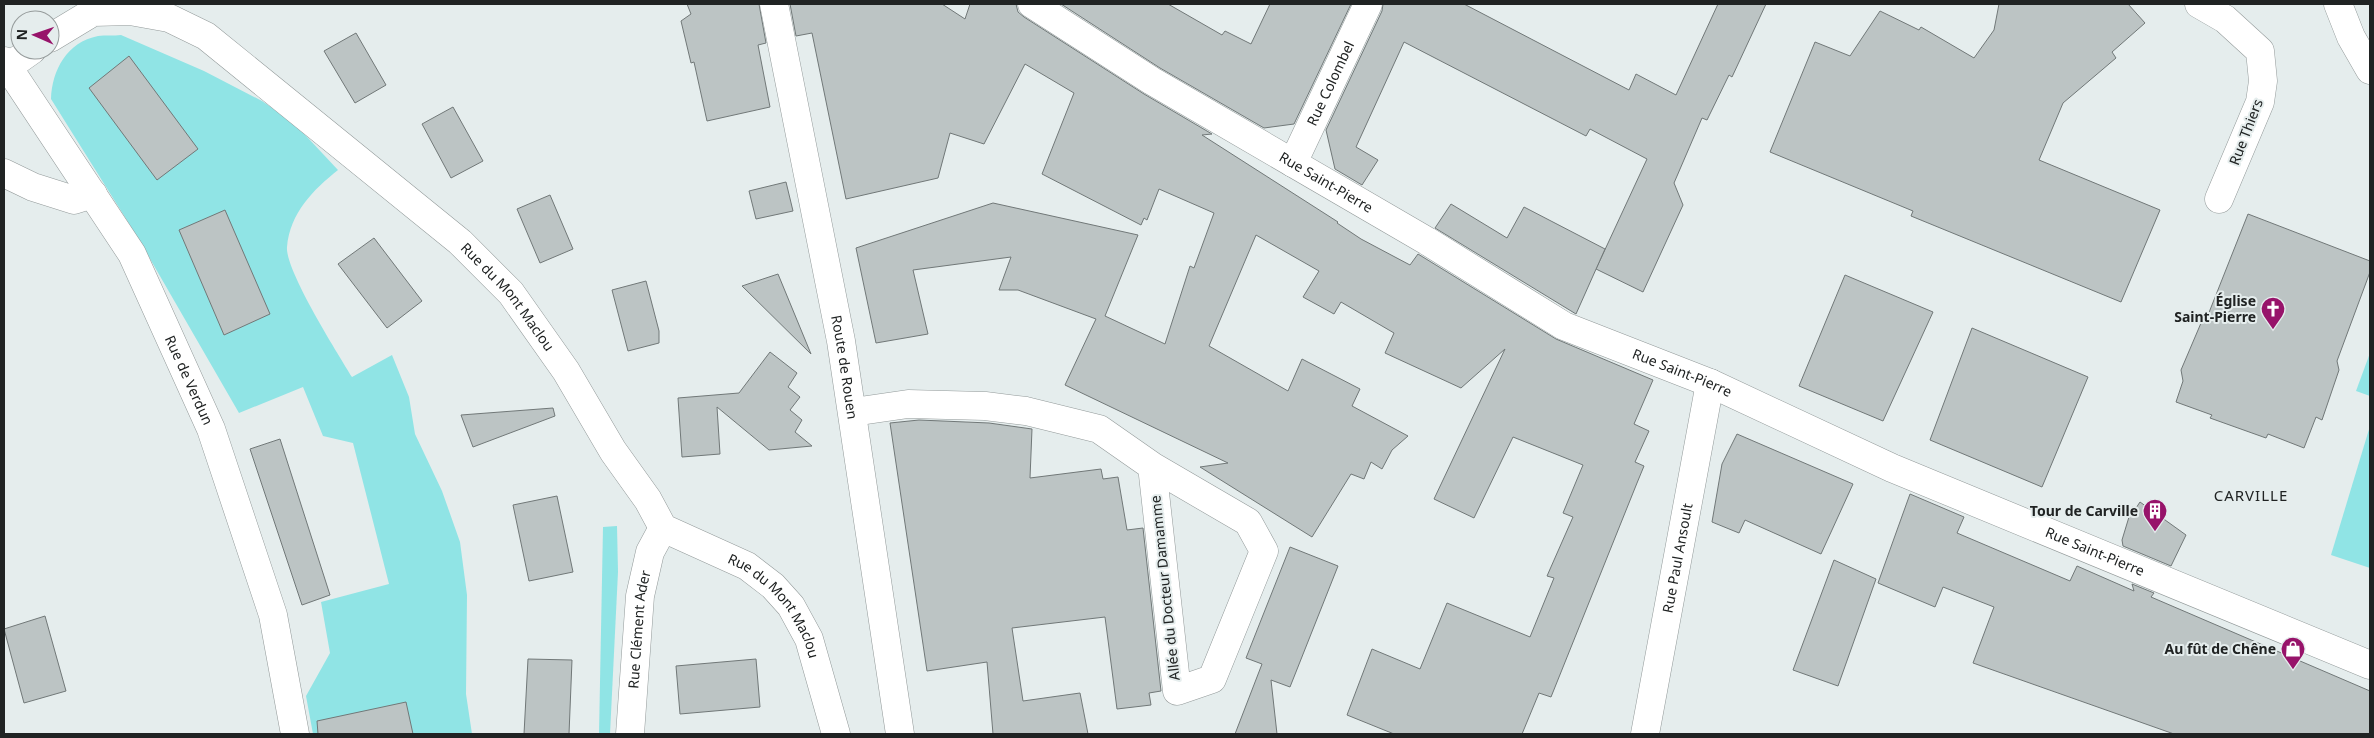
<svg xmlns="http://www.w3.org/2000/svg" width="2374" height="738" font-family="'Noto Sans',sans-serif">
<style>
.green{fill:#90e4e5}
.building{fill:#bcc4c4;stroke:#717878}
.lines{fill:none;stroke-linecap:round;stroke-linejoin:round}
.minor-casing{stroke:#939a9a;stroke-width:29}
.major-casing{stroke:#939a9a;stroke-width:29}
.minor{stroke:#fff;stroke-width:28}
.major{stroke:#fff;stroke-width:28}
.labels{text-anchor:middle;stroke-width:4;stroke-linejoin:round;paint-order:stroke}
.street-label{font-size:14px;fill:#202323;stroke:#e5eded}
.poi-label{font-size:14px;font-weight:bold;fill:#202323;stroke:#e5eded;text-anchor:end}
.neighbourhood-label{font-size:15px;letter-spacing:1px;fill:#202323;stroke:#e5eded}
</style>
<rect width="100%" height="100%" fill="#e5eded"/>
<g class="green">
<path d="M121,35L204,71L262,101L293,122L338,170C313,190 290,213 287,247C285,270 338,354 352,377L392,355L409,397L415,434L442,491L460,542L467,595L466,694L472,734H313L306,696L330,653L321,602L389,584L353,443L323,436L303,387L239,413L138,238L51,99C52,70 67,42 98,36C105,35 114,36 121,35Z"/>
<path d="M2370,353V396L2356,391Z"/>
<path d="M2370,426V568L2331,555Z"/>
<path d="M617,526L618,572L610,734H599L603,527Z"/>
</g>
<g class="building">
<path d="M687,4H759L766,43L758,45L770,107L707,121L694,62L691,63L681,21L691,14Z"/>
<path d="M790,4H942L965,19L970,4H1016L1018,12L1024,17L1144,94L1212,134L1202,135L1338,222L1337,223L1361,239L1410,265L1418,254L1556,339L1653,380L1634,424L1649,431L1635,462L1644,466L1637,483L1551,697L1539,693L1522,734H1394L1347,715L1372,649L1420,669L1447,603L1530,637L1554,578L1547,576L1573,517L1563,513L1583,465L1513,437L1474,518L1434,499L1505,349L1461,388L1385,353L1394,333L1341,302L1334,314L1303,297L1319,271L1256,235L1209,346L1288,391L1302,359L1360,389L1352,406L1408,436L1392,450L1382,469L1371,462L1364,479L1351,474L1312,537L1200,467L1228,463L1065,385L1096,319L1018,290H999L1011,257L913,270L928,334L876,343L856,248L993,203L1138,235L1105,316L1165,344L1190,266L1194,268L1214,213L1159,189L1147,220L1144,218L1141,225L1042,174L1074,93L1025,64L984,144L950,133L938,178L846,199L812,33L796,36Z"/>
<path d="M1061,4H1168L1222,35L1225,31L1251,44L1270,4H1351L1294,124L1264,128L1160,68Z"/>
<path d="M1383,4H1464L1629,90L1636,74L1676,95L1718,4H1766L1732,77L1729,75L1707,120L1702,118L1674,183L1683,205L1643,292L1596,269L1647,159L1590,129L1586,136L1404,42L1356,147L1378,160L1362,185L1335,169L1326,130L1382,11Z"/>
<path d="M1999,4H2128L2145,23L2112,52L2116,58L2063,103L2039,160L2160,210L2121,302L1911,216L1913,211L1770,152L1815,42L1850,56L1880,11L1919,30L1921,27L1974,58L1994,30Z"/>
<path d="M356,33L386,85L355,103L324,51Z"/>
<path d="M129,56L198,149L157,180L89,88Z"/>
<path d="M453,107L483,161L451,178L422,124Z"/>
<path d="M786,182L793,211L756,219L749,191Z"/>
<path d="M550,195L573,249L540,263L517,209Z"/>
<path d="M1451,204L1507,238L1524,207L1605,249L1576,314L1435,228Z"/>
<path d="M225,210L270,314L224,335L179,230Z"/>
<path d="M2248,214L2370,261V272L2337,361L2339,370L2322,420L2316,417L2304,448L2268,434L2266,438L2210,418L2212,415L2176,402L2183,381L2181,370L2204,316L2208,315Z"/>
<path d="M374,238L422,301L387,328L338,264Z"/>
<path d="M778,274L811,354L742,286Z"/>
<path d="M1845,275L1933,312L1883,421L1799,386Z"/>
<path d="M646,281L659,331V343L628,351L612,290Z"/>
<path d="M1972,328L2088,377L2042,487L1930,440Z"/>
<path d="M770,352L797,373L788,387L800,397L790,410L802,420L795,432L812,446L769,450L717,407L720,454L682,457L678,398L739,393Z"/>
<path d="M553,408L555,416L473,447L461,415Z"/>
<path d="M919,420L989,423L1032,429L1030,478L1101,469L1103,479L1118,477L1127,530L1143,528L1161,691L1149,693L1151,705L1117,709L1105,617L1012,628L1023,701L1080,693L1088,734H993L987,662L927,671L890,423Z"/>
<path d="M1737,434L1853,484L1821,554L1745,520L1739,533L1712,522L1722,464Z"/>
<path d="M280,439L330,595L302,605L250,449Z"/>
<path d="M1910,494L1964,517L1957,533L2070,581L2077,566L2134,591L2132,584L2154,593L2151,597L2370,691V734H2174L1973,663L1994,607L1943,587L1935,607L1878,583Z"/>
<path d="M557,496L573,572L529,581L513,505Z"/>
<path d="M2140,502L2186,535L2171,566L2123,546L2122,540L2132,507L2136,508Z"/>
<path d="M1290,547L1338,566L1290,687L1271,680L1277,734H1235L1262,664L1246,658Z"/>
<path d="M1834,560L1876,579L1838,686L1793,670Z"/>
<path d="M45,616L66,691L24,703L4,629Z"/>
<path d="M528,659L572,660L569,734H524Z"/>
<path d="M756,659L760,707L680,714L676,666Z"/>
<path d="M406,702L413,734H318L317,721Z"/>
</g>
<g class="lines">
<defs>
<g id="minor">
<path id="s1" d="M774,4L841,341L900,734"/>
<path id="s2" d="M1032,4L1152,81L1427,241L1564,326L1710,383L1892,468L2370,665"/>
<path d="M2199,4L2225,19L2260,51L2263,81L2260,102L2219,199"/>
<path id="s3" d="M50,38L93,12L130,11L169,18L206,36L460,242L511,293L566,371L613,451L648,500L663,528L747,566L773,586L791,606L809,639L836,734"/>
<path id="s4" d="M4,61L132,254L211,429L273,615L295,734"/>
<path d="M8,67L32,50"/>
<path id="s5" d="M1293,163L1368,4"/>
<path d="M4,173L33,187L74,200L93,194"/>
<path d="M853,412L908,404L985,406L1026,411L1099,429L1152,466L1248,522L1264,551L1212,679L1177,691L1152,466"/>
<path id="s6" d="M630,734L640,596L650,552L663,528"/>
<path id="s7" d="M1645,734L1710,383"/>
</g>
<path id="major" d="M2338,4L2351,37L2370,70"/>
</defs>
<use href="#minor" class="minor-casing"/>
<use href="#major" class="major-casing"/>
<use href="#minor" class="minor"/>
<use href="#major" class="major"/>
</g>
<defs>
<symbol id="church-pin" viewBox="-11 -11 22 30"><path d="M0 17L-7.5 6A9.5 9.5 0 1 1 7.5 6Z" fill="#97136a" stroke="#e5eded"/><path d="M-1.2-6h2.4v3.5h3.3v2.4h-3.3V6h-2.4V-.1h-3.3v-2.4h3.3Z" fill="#fff"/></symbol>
<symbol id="building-pin" viewBox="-11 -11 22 30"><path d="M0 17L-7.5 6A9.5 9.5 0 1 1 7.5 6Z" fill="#97136a" stroke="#e5eded"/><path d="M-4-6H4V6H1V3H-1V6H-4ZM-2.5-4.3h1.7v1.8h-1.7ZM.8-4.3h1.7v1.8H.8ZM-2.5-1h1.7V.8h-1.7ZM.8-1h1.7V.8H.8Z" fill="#fff"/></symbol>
<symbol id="shop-pin" viewBox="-11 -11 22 30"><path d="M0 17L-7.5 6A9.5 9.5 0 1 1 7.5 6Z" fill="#97136a" stroke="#e5eded"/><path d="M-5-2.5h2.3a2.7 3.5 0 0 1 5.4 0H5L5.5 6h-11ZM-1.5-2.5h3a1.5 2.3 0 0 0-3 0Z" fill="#fff"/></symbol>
</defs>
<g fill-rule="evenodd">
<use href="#church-pin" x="2259" y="295" width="28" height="38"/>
<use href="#building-pin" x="2141" y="497" width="28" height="38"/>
<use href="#shop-pin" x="2279" y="635" width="28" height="38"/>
</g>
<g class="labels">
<g class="street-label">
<text dy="5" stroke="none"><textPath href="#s5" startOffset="88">Rue Colombel</textPath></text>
<text transform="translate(2246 132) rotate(-69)" y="5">Rue Thiers</text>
<text dy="5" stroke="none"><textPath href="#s2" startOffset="344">Rue Saint-Pierre</textPath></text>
<text dy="5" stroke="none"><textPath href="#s3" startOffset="568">Rue du Mont Maclou</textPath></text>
<text dy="5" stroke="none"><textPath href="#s1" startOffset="370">Route de Rouen</textPath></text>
<text dy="5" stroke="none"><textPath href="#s2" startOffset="749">Rue Saint-Pierre</textPath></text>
<text dy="5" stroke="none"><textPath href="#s4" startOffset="370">Rue de Verdun</textPath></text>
<text dy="5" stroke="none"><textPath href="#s2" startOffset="1199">Rue Saint-Pierre</textPath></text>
<text dy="5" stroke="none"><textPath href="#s7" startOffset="179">Rue Paul Ansoult</textPath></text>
<text transform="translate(1165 588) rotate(-96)" y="5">Allée du Docteur Damamme</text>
<text dy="5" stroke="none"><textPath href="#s3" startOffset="988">Rue du Mont Maclou</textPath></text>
<text dy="5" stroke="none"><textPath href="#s6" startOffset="105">Rue Clément Ader</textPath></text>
</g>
<g class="poi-label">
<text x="2256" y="306">Église<tspan x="2256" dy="16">Saint-Pierre</tspan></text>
<text x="2138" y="516">Tour de Carville</text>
<text x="2276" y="654">Au fût de Chêne</text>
</g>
<g class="neighbourhood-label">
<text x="2251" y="501">CARVILLE</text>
</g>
</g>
<rect width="2374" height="738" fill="none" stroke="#202323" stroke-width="10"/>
<g transform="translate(35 35) rotate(272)"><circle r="24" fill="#e5eded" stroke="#969c9c"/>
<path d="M0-4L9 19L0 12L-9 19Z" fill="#97136a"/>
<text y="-8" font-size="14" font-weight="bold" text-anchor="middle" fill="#202323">N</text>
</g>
</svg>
